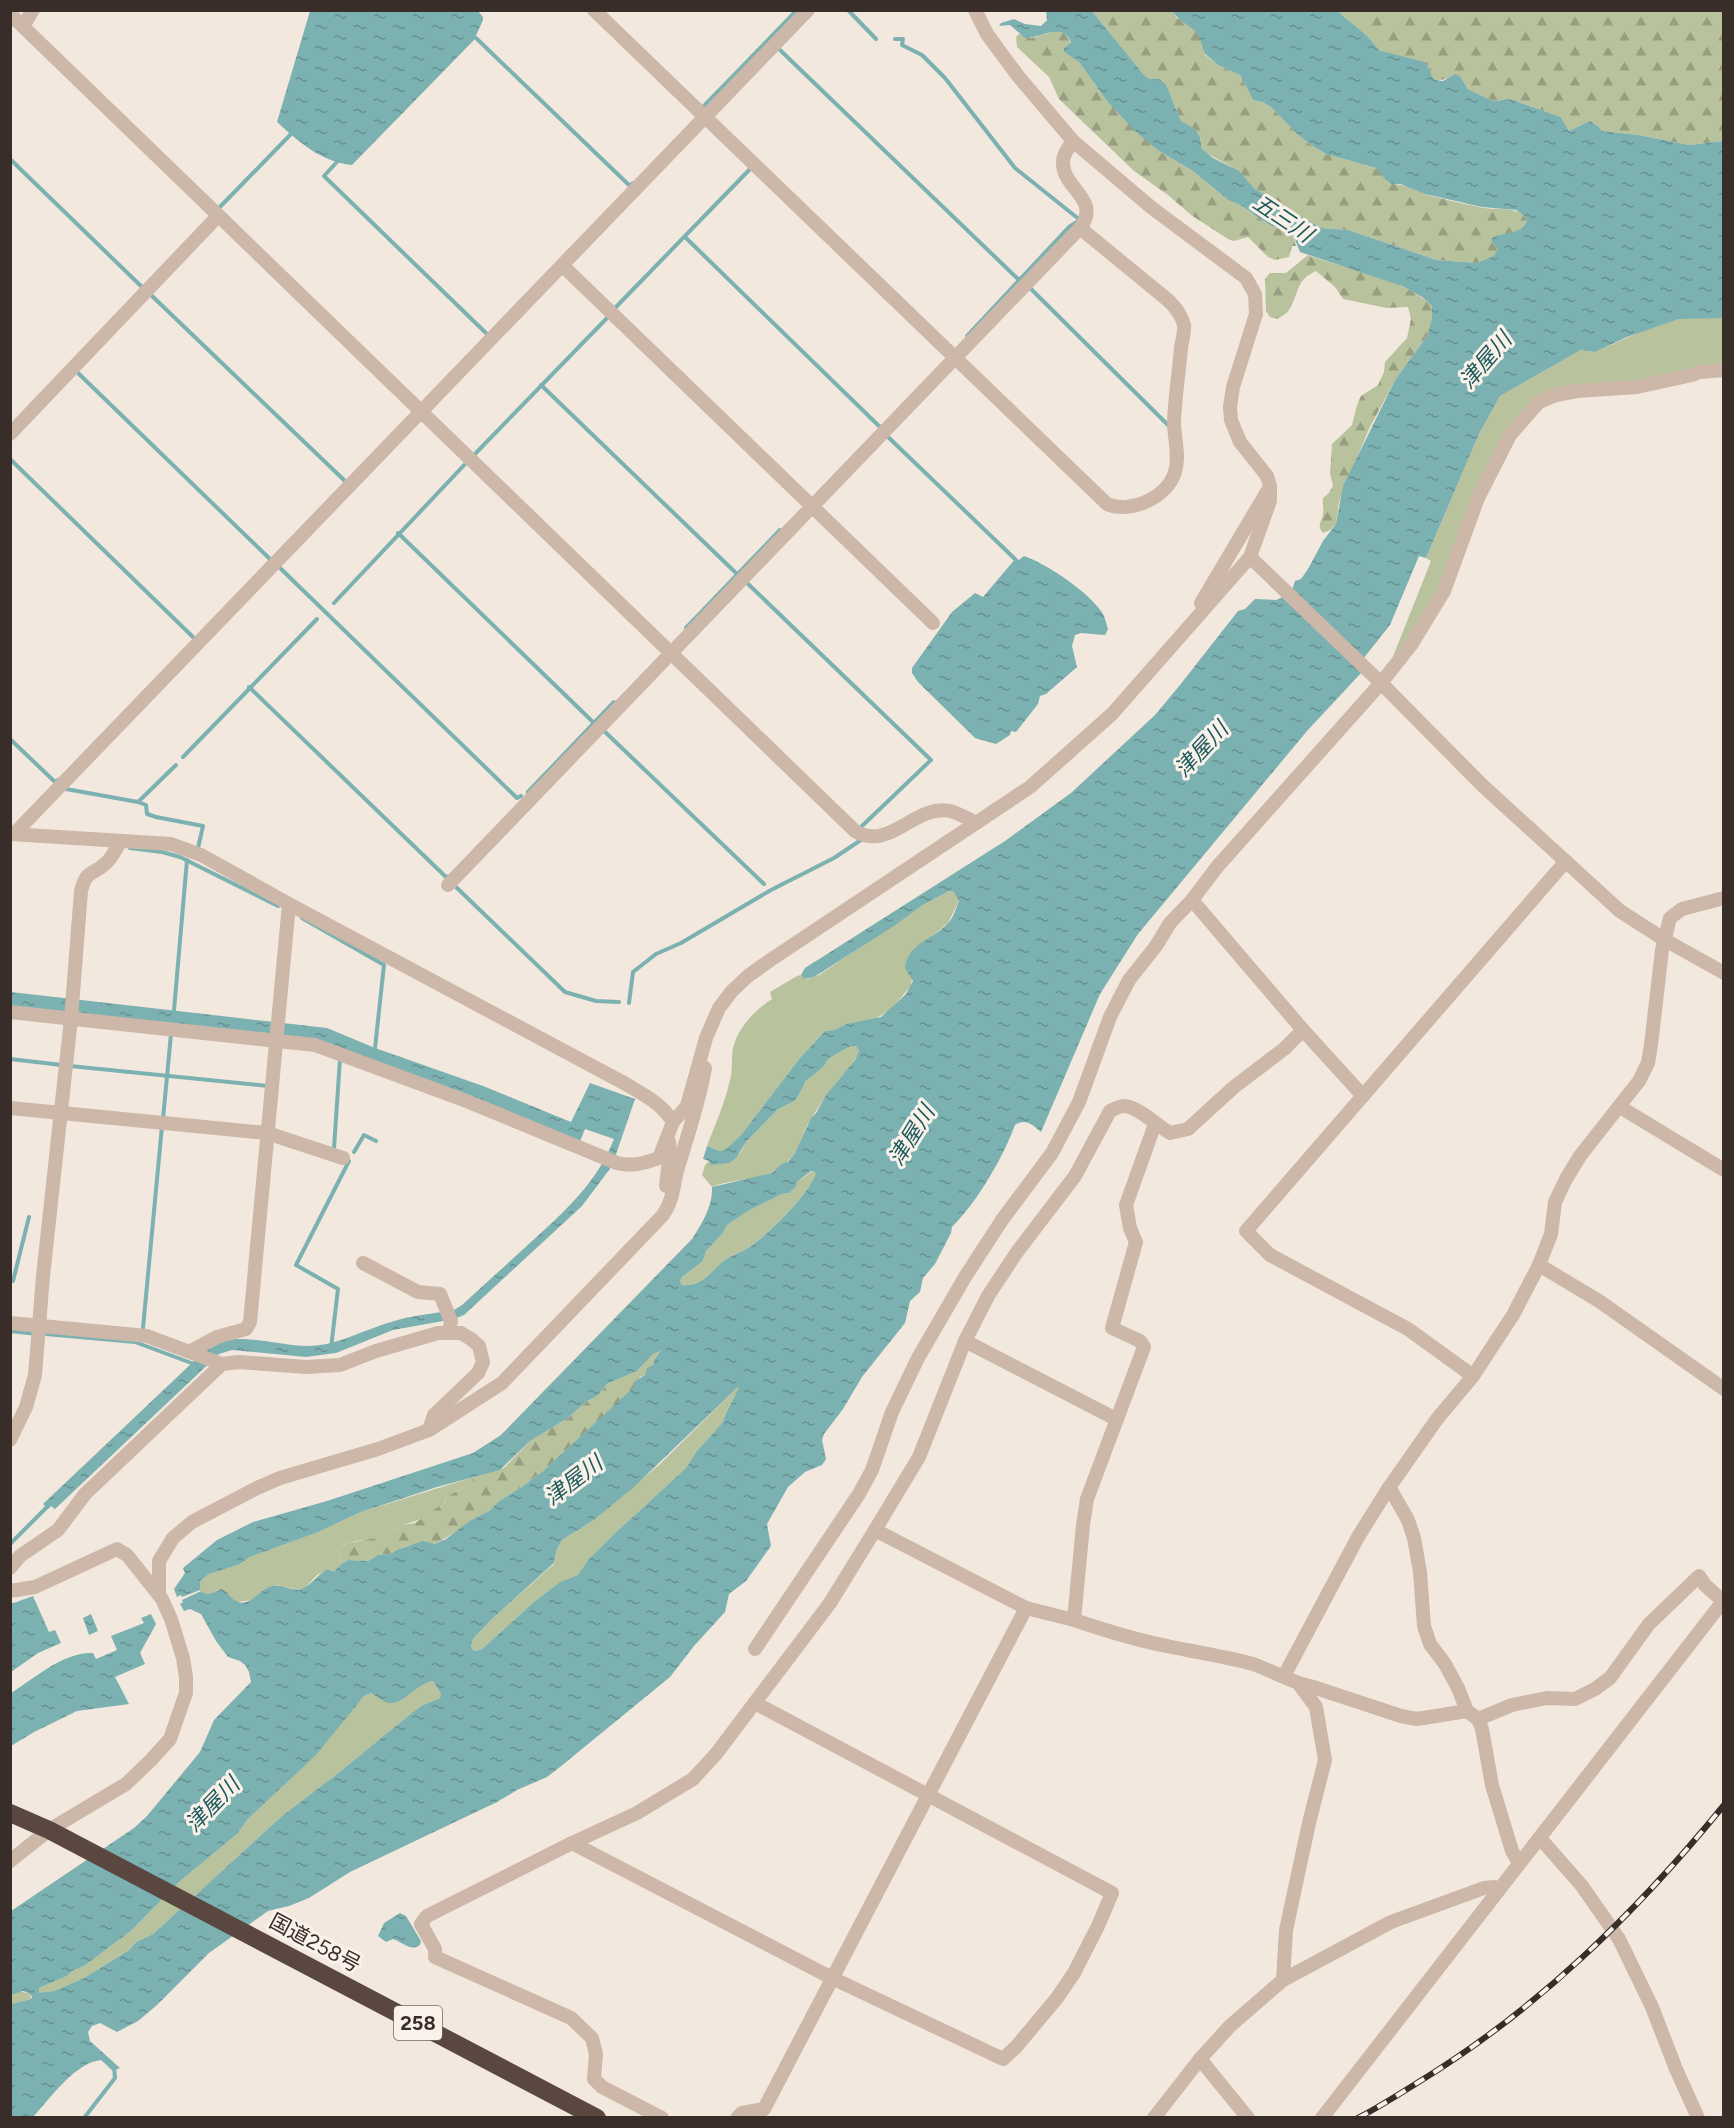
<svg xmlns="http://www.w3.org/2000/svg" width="1734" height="2128" font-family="Figtree,'Noto Sans JP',sans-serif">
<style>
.grass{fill:#b8c39d}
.forest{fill:url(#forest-firs)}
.water{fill:url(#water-ripples);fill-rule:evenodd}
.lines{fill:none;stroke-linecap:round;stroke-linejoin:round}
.stream{stroke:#7cb1b1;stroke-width:4}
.street{stroke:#ccb7a9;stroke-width:14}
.highway{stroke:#5a4740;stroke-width:18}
.rail-casing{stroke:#392d29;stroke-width:6}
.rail{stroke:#faf2ea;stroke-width:4;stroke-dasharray:11;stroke-linecap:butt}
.labels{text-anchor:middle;stroke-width:6;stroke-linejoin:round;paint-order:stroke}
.shield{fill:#faf2ea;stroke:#736863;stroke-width:1.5}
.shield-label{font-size:20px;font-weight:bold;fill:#392d29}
.street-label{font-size:21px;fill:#392d29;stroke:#faf2ea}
.water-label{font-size:22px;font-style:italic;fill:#1d5a5c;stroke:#faf2ea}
</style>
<defs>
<pattern id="forest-firs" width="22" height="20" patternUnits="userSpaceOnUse" patternTransform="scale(1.5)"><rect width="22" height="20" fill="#b8c39d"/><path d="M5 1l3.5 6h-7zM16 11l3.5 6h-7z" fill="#979f80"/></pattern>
<pattern id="water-ripples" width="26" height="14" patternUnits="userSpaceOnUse" patternTransform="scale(1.5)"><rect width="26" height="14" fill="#7cb1b1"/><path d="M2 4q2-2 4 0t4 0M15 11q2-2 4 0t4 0" fill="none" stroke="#679090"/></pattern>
</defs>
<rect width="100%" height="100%" fill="#f3e8de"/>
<g class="grass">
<path d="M1703,317L1723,318V363L1635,381L1526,409L1441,586L1412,639L1392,659L1431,561L1426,558L1479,434L1500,396L1581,350L1595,352L1642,331L1679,319Z"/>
<path d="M949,891L956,893L959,901L948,923L931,937L912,977L911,986L890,1010L875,1019L846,1024L834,1030L825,1031L800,1058L741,1135L726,1149L720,1151L707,1146C715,1125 725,1103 730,1080C733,1070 731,1059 733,1048C739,1026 754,1011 772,999L770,992L797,976L801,975L804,979H808L819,975L921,906Z"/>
<path d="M851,1046H856L859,1051C854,1064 844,1073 835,1084C826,1095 818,1107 811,1119C802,1131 801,1149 789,1160C785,1164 776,1171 771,1173C752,1181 730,1179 712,1187L702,1175L705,1165L709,1161L740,1153L746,1142L777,1110L796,1100L806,1081L823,1067L829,1058Z"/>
<path d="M814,1170L817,1174C808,1194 765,1238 746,1249C738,1254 729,1256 721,1263C710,1273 699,1287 682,1285L680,1281L682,1277L703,1261L706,1251L723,1233L727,1225L748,1211L782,1194L789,1193L796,1187L797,1182Z"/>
<path d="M738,1387H740C734,1400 726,1408 723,1422L696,1452L686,1468L613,1535L588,1560L578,1575L560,1582L535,1601L482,1649L475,1651L472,1649L471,1645L474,1638L492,1619L554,1564L557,1549L562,1540L594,1520L659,1465Z"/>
<path d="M477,1476L458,1491L447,1496C442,1514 418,1520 403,1525C395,1528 389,1534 382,1537C364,1543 357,1536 338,1549L341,1564L334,1573L329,1569L317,1575L304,1589H295L277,1585L271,1586L253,1600L237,1602L218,1590L209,1594H203L200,1590V1581L209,1574L238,1565L250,1557L316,1533L361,1512Z"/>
<path d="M433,1681L441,1694L440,1698L423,1705L413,1712L337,1774L282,1816L153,1934L136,1942L129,1950L84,1978L54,1991L39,1994V1988L67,1976L72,1971L84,1966L131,1931L179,1882L237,1834L248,1819L287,1782L364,1696L371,1693L398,1701L426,1682Z"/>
<path d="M19,1991L30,1994L31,1999L11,2004V1995Z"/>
</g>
<g class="forest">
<path d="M1092,11H1172L1177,18L1191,26L1201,37L1204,54L1218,65L1240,75L1253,100L1262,102L1271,107L1298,135L1313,146L1326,154L1376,168L1392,184C1405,184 1416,191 1428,195C1446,200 1465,204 1484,208C1498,210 1519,206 1527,220C1521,234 1505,236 1491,240L1498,250L1493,256L1477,263L1437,260L1348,230L1321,228L1255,189L1243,176L1230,166L1206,153L1202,149L1200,137L1195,130L1181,121L1166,84L1159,79H1150L1144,75Z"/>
<path d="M1338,11H1723V141L1690,145L1638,135L1602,131L1598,126L1590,121L1569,131L1561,117L1510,99L1493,101L1468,89L1460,76C1450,76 1444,81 1435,80L1430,76L1429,66C1413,57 1396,56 1378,50C1370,34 1350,24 1338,11Z"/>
<path d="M1056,31C1065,32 1068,35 1071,44L1064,52L1079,62L1107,101L1159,151L1193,171L1228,200L1240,205L1270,225L1293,235L1296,246H1292L1289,257L1275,260L1268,257L1248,237L1234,241L1228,239L1191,215L1168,195L1134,171L1059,99L1049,77L1017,47L1016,37L1019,34L1031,38Z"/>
<path d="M1308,255C1347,270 1402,277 1432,306V318L1427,336L1395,380L1369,429L1339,502L1336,524L1330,530L1323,533C1316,525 1322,522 1323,514C1324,510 1322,503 1323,498L1329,493L1333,486L1330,473L1332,444L1352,425L1357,405L1361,396L1378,385L1384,372L1385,362L1407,338L1411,319L1408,307L1387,308L1343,299L1335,287L1316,271C1295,280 1299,295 1289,310C1286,314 1281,317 1277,319L1270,317L1266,311L1265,279L1270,273H1286Z"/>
<path d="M660,1350L654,1360L653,1365L645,1375L640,1377L635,1387L543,1471L523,1486L499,1501L489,1511L439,1542L435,1544L423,1542L404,1547L390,1554L378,1555L368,1561L350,1560L341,1564L338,1549L348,1543L382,1537L402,1525L415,1523L445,1502L447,1496L458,1491L477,1476L504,1468L530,1441L568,1418L587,1401L597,1396L607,1384L637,1371L653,1354Z"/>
</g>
<g class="water">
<path d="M477,10L483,17V20L474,40L352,165C321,162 299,142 277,122L310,11Z"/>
<path d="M1046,11H1092L1144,75L1150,79H1159L1166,84L1181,121L1195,129L1200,137L1202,149L1213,158L1239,171L1255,189L1321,228L1348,230L1437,260L1477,263L1493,256L1498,250L1491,240L1493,237C1506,232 1521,235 1527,220L1524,216L1516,210L1482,207L1425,194L1400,184H1392L1385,179L1376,168L1326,154L1313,146L1298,135L1271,107L1262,102L1253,100L1240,75L1218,65L1204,53C1198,22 1187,31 1172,11H1338C1350,24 1370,34 1378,50L1425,62C1431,68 1429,75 1435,80L1443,81L1455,74L1460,76L1468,89L1493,101L1510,99L1561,117L1569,131L1590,121L1598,126L1602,131L1638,135L1690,145L1723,141V318L1679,319L1627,337L1595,352L1581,350L1500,396L1479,434L1426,558L1419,556L1390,625L1363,659L1362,672L1307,731L1138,934L1100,994L1041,1132C1032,1125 1026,1118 1015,1125C1003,1158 977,1202 952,1227L951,1233L935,1264L923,1278L920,1292L910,1301L905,1323L862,1377L843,1409L824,1434L822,1440L826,1459L822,1465L805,1472L788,1487L767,1524L771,1546L746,1581L729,1594L725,1612L694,1646L670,1677L560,1767L547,1777L517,1790L497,1802L350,1872L309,1898L289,1906L268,1911L209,1953L157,2005L138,2021L117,2032L100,2023L92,2026L88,2032L90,2041L120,2068L113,2071L101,2060C74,2063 50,2099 33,2117H11V2004L31,1999L32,1997L30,1994L23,1991L11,1995V1911L134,1828L147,1816L200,1752L214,1720L251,1682L249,1672L245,1665L240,1661L228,1657L216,1641L201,1614L190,1609L184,1611L180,1604L183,1602L182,1600L201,1591L203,1593L209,1594L222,1589C228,1592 230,1598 236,1601C249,1608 259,1591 269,1587C280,1582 291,1592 302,1589C310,1586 319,1573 328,1569L334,1572L341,1564L349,1560L368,1561L378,1555L390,1554L399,1549L423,1541L435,1544L446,1539L468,1522L489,1511L499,1501L523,1486L543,1471L634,1387L635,1381L645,1375L647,1368L653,1365L654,1360L660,1351L653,1354L637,1371L607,1384L597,1396L587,1401L568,1418L530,1441L500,1470L437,1487L361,1512L316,1533L250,1557L238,1565L209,1574L200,1581V1590L182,1597L181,1595L177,1597L174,1589L185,1573L183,1568L217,1540L253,1522L327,1501L473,1453L501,1435L692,1239C702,1223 713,1206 712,1187L772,1173L783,1163L788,1162L795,1153L811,1118L816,1113L826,1095L855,1060L859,1051L856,1046H851L829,1058L823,1067L806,1081L796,1100L777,1110L746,1142L736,1158L729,1163L711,1165L709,1161L703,1159L707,1146L720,1151L726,1149L741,1135L800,1058L825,1031L834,1030L846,1024L881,1017L906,994L913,981L905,968C908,942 934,940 949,922C954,916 956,908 959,901L954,892L949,891L921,906L894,926L814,977L804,979L801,975L805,968L1005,841L1071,793L1155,715L1180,685L1238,611L1245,609L1255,599L1276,600L1291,593L1295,581L1301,579L1308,569L1323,541L1336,524L1343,486L1395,380L1427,336L1432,318V306L1422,297L1402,286L1300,252L1293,235L1270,225L1240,205L1228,200L1193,171L1159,151L1135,131L1107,101L1079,62L1064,52V48L1071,43C1064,21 1041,38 1025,38L1010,25L999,26L1001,23L1014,19L1025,24L1041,26L1047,20ZM811,1171H814L816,1174C809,1194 765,1238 746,1249C738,1254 729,1256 721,1263C710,1273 700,1287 682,1285L680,1281L682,1277L703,1261L706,1251L723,1233L727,1225L748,1211L782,1194L789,1193L796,1187L797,1182ZM738,1387H739C734,1400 726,1409 723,1422L696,1452L686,1468L613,1535L588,1560L578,1575L560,1582L535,1601L482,1649L475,1651L472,1649L471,1645L474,1638L492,1619L554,1563L557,1549L562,1540L594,1520L634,1487ZM433,1681L441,1694L440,1698L423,1705L413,1712L337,1774L282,1816L153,1934L136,1942L129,1950L84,1978L54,1991L39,1993V1988L67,1976L72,1971L84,1966L131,1931L179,1882L237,1834L248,1819L315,1756L364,1696L371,1693C377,1696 383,1702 389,1703C405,1704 417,1683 433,1681Z"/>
<path d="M1024,556C1047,564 1087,591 1101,611C1105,616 1106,623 1108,629L1105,635L1081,633L1075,635L1072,646L1077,667L1046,694L1040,696L1038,704L1016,732L1011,731L1010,735L996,744L975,738L918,682L912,673V668L952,612L975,593L983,597L1016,558L1019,560Z"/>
<path d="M11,992L327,1028L375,1048L483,1086L571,1122L590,1083L635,1099L612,1166L582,1206L464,1315L454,1319L393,1330L336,1353L306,1357L232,1350L219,1354L55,1509L51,1506L48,1509L43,1504L211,1345C236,1331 279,1346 307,1346C337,1346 363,1330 391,1322C411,1315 433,1314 454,1310L462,1305C485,1284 508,1263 531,1242C564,1212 597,1183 614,1139L585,1129L579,1144L351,1054L11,1009Z"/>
<path d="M33,1596L49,1632L55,1630L61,1643L38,1653L11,1672V1604Z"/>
<path d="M91,1614L98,1631L89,1635L83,1618Z"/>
<path d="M151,1614L156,1624L140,1653L145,1664L115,1677L129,1704L77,1711L34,1732L11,1746V1693C35,1678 63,1652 93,1653L96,1659L117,1650L111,1636L144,1623L141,1618Z"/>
<path d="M400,1913L406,1916L421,1941L420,1945C411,1952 402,1942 393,1939L386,1942L378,1936L384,1923Z"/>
</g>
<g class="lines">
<g class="stream">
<path d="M848,10L876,39"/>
<path d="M476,38L630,186L633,183"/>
<path d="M895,39H903L902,45L922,55L945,78L1015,168L1080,220L1069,227L967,336"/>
<path d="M780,50L1019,280"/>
<path d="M703,107L797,10"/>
<path d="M10,159L143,288"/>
<path d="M336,163L324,176L487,334"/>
<path d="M218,209L291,134"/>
<path d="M685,237L881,428"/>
<path d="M1028,286L1168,425"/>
<path d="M150,294L345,481"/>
<path d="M615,308L752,167"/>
<path d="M77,372L273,562"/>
<path d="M541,385L737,574"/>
<path d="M886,435L1015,559"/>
<path d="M473,456L607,318"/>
<path d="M10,459L194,638"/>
<path d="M398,533L594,723"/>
<path d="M279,567L517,798L521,796"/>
<path d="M745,581L931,760L862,826"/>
<path d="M334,603L467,462"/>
<path d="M686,628L780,530"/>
<path d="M249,687L446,877L451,876"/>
<path d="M602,729L764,884"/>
<path d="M10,739L55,782L58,780"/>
<path d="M183,757L317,619"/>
<path d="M66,789L138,802L146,805L147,814L156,817L203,826L198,848"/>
<path d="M528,792L614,702"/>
<path d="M138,802L176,765"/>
<path d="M130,848L162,852L180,857L278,906"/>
<path d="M456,887L565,992L596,1001L619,1002"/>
<path d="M302,918L384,965L375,1048"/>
<path d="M629,1003L633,972L656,954L681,943L771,890L834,858L861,840"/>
<path d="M174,1010L187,860"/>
<path d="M10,1059L62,1065"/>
<path d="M70,1066L268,1086"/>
<path d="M163,1119L171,1034"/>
<path d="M334,1148L340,1059"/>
<path d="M354,1152L364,1135L376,1141"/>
<path d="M10,1280L13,1281L29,1217"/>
<path d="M143,1328L162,1126"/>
<path d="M10,1331L37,1334"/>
<path d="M46,1334L135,1342L194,1364"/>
<path d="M331,1348L338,1289L296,1265L349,1161"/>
<path d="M10,1544L50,1504"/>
<path d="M84,2118L115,2078L114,2067"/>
</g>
<g class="street">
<path d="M594,10L1107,504C1130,514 1167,498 1175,472C1180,456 1174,438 1174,422C1175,397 1179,372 1181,348C1182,341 1185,331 1184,325C1182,317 1175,307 1169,301L1080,228"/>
<path d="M10,14L855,831C890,852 914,804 950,811C959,813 968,819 976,823"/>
<path d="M23,26L33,10"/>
<path d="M563,266L933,623"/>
<path d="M10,434L218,216"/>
<path d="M1250,557L1381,683L1482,785L1620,911L1665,940L1724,973"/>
<path d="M1201,603L1268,490"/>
<path d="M10,834L171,844L201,855L289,904L624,1083C642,1094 662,1103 673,1122"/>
<path d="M14,834L808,10"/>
<path d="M448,885L1080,228C1102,199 1062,189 1063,162C1063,154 1069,147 1073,141"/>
<path d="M1192,900L1303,1030L1363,1096"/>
<path d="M10,1012L315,1045L469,1102L617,1163C632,1167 645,1163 659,1158L673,1122L687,1106L706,1038L719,1008L732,991L748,976L769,961L1030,787L1112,714L1250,557L1270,501V486L1267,476L1240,442L1231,420L1230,407L1233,387L1256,314L1255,294L1246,278L1152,208L1073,141L1018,76L987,34L975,10"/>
<path d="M1620,1107L1724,1170"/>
<path d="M10,1108L267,1133L343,1158"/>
<path d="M666,1186L670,1151L669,1142"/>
<path d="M363,1263L418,1292L440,1294L451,1321L449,1332"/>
<path d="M1539,1265L1599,1301L1724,1389"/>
<path d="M10,1323L147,1336L222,1364L239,1362L306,1367L340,1365L376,1351L438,1333H461L471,1339L479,1346L483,1362L478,1373L434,1415L429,1430"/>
<path d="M965,1341L1116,1419"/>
<path d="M191,1351L217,1337L246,1329L250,1322L289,904"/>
<path d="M1473,1376L1408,1329L1270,1255L1246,1231L1566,861"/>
<path d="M10,1440L26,1407L35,1375L43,1276L71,1019L81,891C87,868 93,876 106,863C112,858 116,849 120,842"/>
<path d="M1388,1489L1392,1492L1408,1520L1414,1538L1420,1572L1424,1626L1430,1644L1445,1664L1458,1688L1467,1711L1478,1719L1482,1729L1492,1785L1512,1851L1519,1863"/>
<path d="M875,1530L1026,1608L1074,1620L1083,1525L1087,1499L1144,1347L1140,1341L1112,1328L1136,1242L1130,1228L1126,1205L1155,1124"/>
<path d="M10,1568L20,1556L58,1530L85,1494L222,1364"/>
<path d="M10,1591L35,1587L117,1549L127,1555L162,1599L171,1619L183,1658L186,1677V1693L170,1739L151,1760L126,1784L49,1830L10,1861"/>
<path d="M159,1594V1561L173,1538L192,1522L257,1488L280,1478L378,1449L429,1430L502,1383L663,1215C673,1201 673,1187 677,1171C687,1137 699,1103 705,1068"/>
<path d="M1074,1620C1104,1630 1135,1640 1167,1646C1195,1652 1224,1656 1253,1664C1273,1671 1292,1683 1313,1687L1401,1716L1417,1719L1467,1711"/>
<path d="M755,1649L859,1494L872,1470L892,1412L918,1358L965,1277L1002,1220L1052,1153L1079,1102L1110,1017L1129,980L1156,946L1170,923L1192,900L1217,867L1381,683L1411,645L1444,591L1478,498L1510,435L1539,402L1556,395L1577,391L1637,387L1692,375L1700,372L1724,370"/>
<path d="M1284,1676L1358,1537L1388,1489L1437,1419L1473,1376L1513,1315L1539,1265L1551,1234L1555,1202L1566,1179L1580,1156L1639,1081L1648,1063L1651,1045L1662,950L1670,918L1682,909L1724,898"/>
<path d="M1478,1719L1512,1705L1547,1698L1575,1699L1595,1689L1610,1678L1649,1624L1699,1576L1705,1585L1724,1602"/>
<path d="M1540,1838L1582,1886L1619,1939L1652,2007L1676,2069L1698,2118"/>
<path d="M572,1843L832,1978L1003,2059L1016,2047L1057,1998L1074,1973L1098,1926L1112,1893L755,1703"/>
<path d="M1283,1980L1286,1930L1309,1823L1325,1760L1316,1707L1299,1684"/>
<path d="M1200,2059L1248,2118"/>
<path d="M662,2118L602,2087L594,2079L596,2054L592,2038L571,2018L435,1957V1949L421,1924L427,1916L572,1843L637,1813L693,1779L716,1754L830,1603L875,1530L919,1457L965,1341L988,1296L1017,1252L1075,1176L1110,1111C1114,1109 1120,1106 1124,1106C1137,1106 1158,1126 1170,1133L1188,1129L1234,1087L1284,1049L1303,1030"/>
<path d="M737,2118L742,2113L764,2109L1026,1608"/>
<path d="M1154,2118L1200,2059L1230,2026L1283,1980L1391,1922L1484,1888L1494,1887L1499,1889"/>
<path d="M1322,2118L1724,1600"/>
</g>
<path class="highway" d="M10,1813L49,1830L597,2118"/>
<defs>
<path id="rail" d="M1358,2118C1379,2107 1398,2095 1417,2083C1537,2010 1636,1913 1724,1805"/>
</defs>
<use href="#rail" class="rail-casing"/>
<use href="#rail" class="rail"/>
</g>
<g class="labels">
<rect class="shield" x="394" y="2006" width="48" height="34" rx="4.5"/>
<g class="shield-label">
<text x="418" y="2030">258</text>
</g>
<g class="street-label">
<text transform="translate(315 1943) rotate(28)" y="7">国道258号</text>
</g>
<g class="water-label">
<text transform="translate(1283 218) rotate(34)" y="8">五三川</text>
<text transform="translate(1485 360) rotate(-49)" y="8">津屋川</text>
<text transform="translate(1201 749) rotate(-47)" y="8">津屋川</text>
<text transform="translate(911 1135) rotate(-58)" y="8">津屋川</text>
<text transform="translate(573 1480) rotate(-37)" y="8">津屋川</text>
<text transform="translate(212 1804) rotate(-46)" y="8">津屋川</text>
</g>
</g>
<rect width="1734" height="2128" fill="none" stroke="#392d29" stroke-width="24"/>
</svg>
